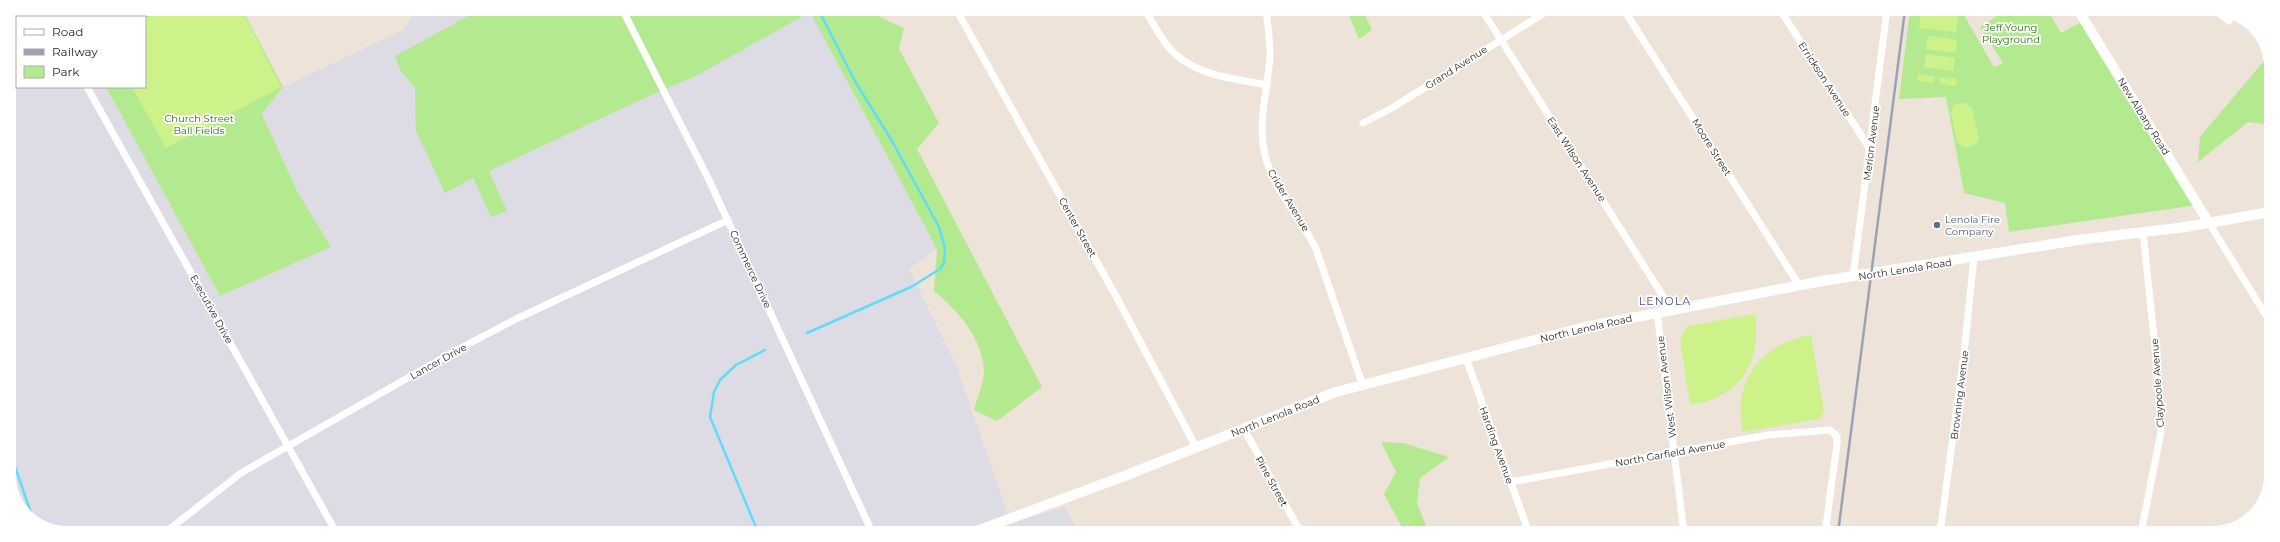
<svg xmlns="http://www.w3.org/2000/svg" width="2280" height="542" font-family="Montserrat,sans-serif">
<style>
.industrial{fill:#dddbe4}
.green{fill:#b4ea8f}
.pitch{fill:#cdf28a}
.lines{fill:none;stroke-linecap:round;stroke-linejoin:round}
.stream{stroke:#60dcfb;stroke-width:2.5}
.minor{stroke:#fff;stroke-width:7}
.secondary{stroke:#fff;stroke-width:10}
.rail{stroke:#9ba1b6;stroke-width:2.5}
.service-dot{fill:#5c6f8a;stroke:#fff;stroke-width:1.5}
.labels{text-anchor:middle;stroke-width:3.5;stroke-linejoin:round;paint-order:stroke}
.park-label{font-size:10px;fill:#2b6d12;stroke:#fff}
.street-label{font-size:10px;fill:#292929;stroke:#fff}
.service-label{font-size:10px;fill:#4e5e75;stroke:#fff;text-anchor:start}
.neighbourhood-label{font-size:11px;letter-spacing:1px;fill:#45537e;stroke:#fff}
</style>
<rect width="100%" height="100%" fill="#ede3d9"/>
<path class="industrial" d="M408,9H809L937,249L909,269L956,365L1011,523L1065,507L1078,532H55L24,513L9,482V92L17,86L106,87L220,296L331,247L296,189L262,114L283,87L403,30L412,17Z"/>
<g class="green">
<path d="M67,9H242L283,87L262,114L296,189L331,247L220,296L106,87H145V17H48Z"/>
<path d="M481,9H862L904,28L899,49L939,123L917,149L1042,387L997,421L974,410C977,398 984,383 984,371C983,338 957,310 934,291L937,249L810,12L696,76L638,101L489,171L507,211L491,217L473,178L445,193L416,131L415,88L400,70L395,56Z"/>
<path d="M1347,10H1363L1372,30L1359,39Z"/>
<path d="M1910,10H1961L1994,67L2003,63L1980,27L2006,10H2047L2061,33L2083,21L2197,205L2009,232L2005,203L1964,193L1946,97L1899,99Z"/>
<path d="M17,48V86L9,92V67Z"/>
<path d="M2268,56L2271,63V99H2265L2271,104V125L2248,122L2198,162L2200,137Z"/>
<path d="M1381,442L1403,443L1449,457L1420,478L1417,503L1429,533H1405L1384,494L1396,472Z"/>
</g>
<g class="pitch">
<path d="M164,9H241L281,87L166,148L132,87H145V19Z"/>
<path d="M1921,10L1959,11L1956,32L1919,28Z"/>
<path d="M1928,36L1957,40L1955,53L1926,49Z"/>
<path d="M1926,54L1955,58L1953,71L1924,67Z"/>
<path d="M1918,74L1935,76L1934,83L1918,81Z"/>
<path d="M1940,77L1957,79L1956,86L1939,84Z"/>
<path d="M1964,102L1972,108L1979,139L1976,144L1965,148L1957,142L1951,113L1954,105Z"/>
<path d="M1755,314C1762,362 1740,398 1690,405L1680,340L1687,326Z"/>
<path d="M1811,335L1824,412L1819,419L1743,432C1731,381 1762,343 1811,335Z"/>
</g>
<g class="lines">
<g class="stream">
<path d="M807,333L911,287L940,269L944,263L945,248L939,227L892,141L856,83L818,9"/>
<path d="M9,449L33,519"/>
<path d="M758,532L710,417L714,392L720,380L736,365L765,350"/>
</g>
<g class="minor">
<path d="M622,9L708,178L872,532"/>
<path d="M956,9L1117,298L1196,447"/>
<path d="M1145,10C1154,24 1162,42 1174,53C1198,76 1236,79 1267,85"/>
<path d="M1266,10C1268,25 1270,40 1270,55C1268,89 1257,121 1265,155C1273,190 1301,217 1316,249L1362,383"/>
<path d="M1482,10L1663,296L1668,310"/>
<path d="M1624,10L1799,285"/>
<path d="M1780,10L1870,149"/>
<path d="M2215,10L2229,21"/>
<path d="M87,87L336,532"/>
<path d="M1363,123L1392,108L1549,10"/>
<path d="M2209,223L2270,322"/>
<path d="M1853,277L1887,10"/>
<path d="M1657,312L1684,533"/>
<path d="M1466,358L1529,533"/>
<path d="M1244,429L1301,533"/>
<path d="M1511,482L1768,435L1830,430L1837,436V444L1825,533"/>
<path d="M166,532L241,473L455,351L516,319L728,220"/>
<path d="M1940,533L1963,362L1974,258"/>
<path d="M2141,533L2161,432L2156,357L2143,232"/>
</g>
<g class="secondary">
<path d="M2078,10L2209,223"/>
<path d="M974,532L1127,475L1336,392L1585,327L1822,281L2078,240L2186,227L2270,212"/>
</g>
<path class="rail" d="M1838,533L1905,10"/>
</g>
<circle class="service-dot" cx="1937" cy="225" r="4"/>
<g class="labels">
<g class="park-label">
<text x="2011" y="31">Jeff Young<tspan x="2011" dy="12">Playground</tspan></text>
<text x="199" y="122">Church Street<tspan x="199" dy="12">Ball Fields</tspan></text>
</g>
<g class="street-label">
<text transform="translate(1456 67) rotate(-33)" y="4">Grand Avenue</text>
<text transform="translate(1825 79) rotate(57)" y="4">Errickson Avenue</text>
<text transform="translate(2144 116) rotate(58)" y="4">New Albany Road</text>
<text transform="translate(1871 143) rotate(-83)" y="4">Merion Avenue</text>
<text transform="translate(1712 147) rotate(58)" y="4">Moore Street</text>
<text transform="translate(1577 159) rotate(57)" y="4">East Wilson Avenue</text>
<text transform="translate(1289 200) rotate(59)" y="4">Crider Avenue</text>
<text transform="translate(1078 227) rotate(61)" y="4">Center Street</text>
<text transform="translate(751 269) rotate(65)" y="4">Commerce Drive</text>
<text transform="translate(1905 269) rotate(-9)" y="4">North Lenola Road</text>
<text transform="translate(212 309) rotate(61)" y="4">Executive Drive</text>
<text transform="translate(1586 328) rotate(-13)" y="4">North Lenola Road</text>
<text transform="translate(438 361) rotate(-29)" y="4">Lancer Drive</text>
<text transform="translate(2157 383) rotate(-94)" y="4">Claypoole Avenue</text>
<text transform="translate(1666 387) rotate(-97)" y="4">West Wilson Avenue</text>
<text transform="translate(1959 395) rotate(-83)" y="4">Browning Avenue</text>
<text transform="translate(1275 416) rotate(-22)" y="4">North Lenola Road</text>
<text transform="translate(1497 445) rotate(70)" y="4">Harding Avenue</text>
<text transform="translate(1670 453) rotate(-10)" y="4">North Garfield Avenue</text>
<text transform="translate(1272 481) rotate(61)" y="4">Pine Street</text>
</g>
<g class="service-label">
<text x="1945" y="223">Lenola Fire<tspan x="1945" dy="12">Company</tspan></text>
</g>
<g class="neighbourhood-label">
<text x="1665" y="305">LENOLA</text>
</g>
</g>
<path d="M0 0H2280V542H0ZM67 16H2213A51 51 0 0 1 2264 67V475A51 51 0 0 1 2213 526H67A51 51 0 0 1 16 475V67A51 51 0 0 1 67 16Z" fill="#fff" fill-rule="evenodd"/>
<rect x="16" y="16" width="130" height="72" fill="#ffffff" stroke="#a9a9a9"/>
<rect x="24" y="29" width="20" height="6" fill="#ffffff" stroke="#a9a9a9"/>
<text x="52" y="36" font-size="12" fill="#292929">Road</text>
<rect x="24" y="49" width="20" height="6" fill="#9ba1b6" stroke="#a9a9a9"/>
<text x="52" y="56" font-size="12" fill="#292929">Railway</text>
<rect x="24" y="66" width="20" height="12" fill="#b4ea8f" stroke="#a9a9a9"/>
<text x="52" y="76" font-size="12" fill="#292929">Park</text>
</svg>
